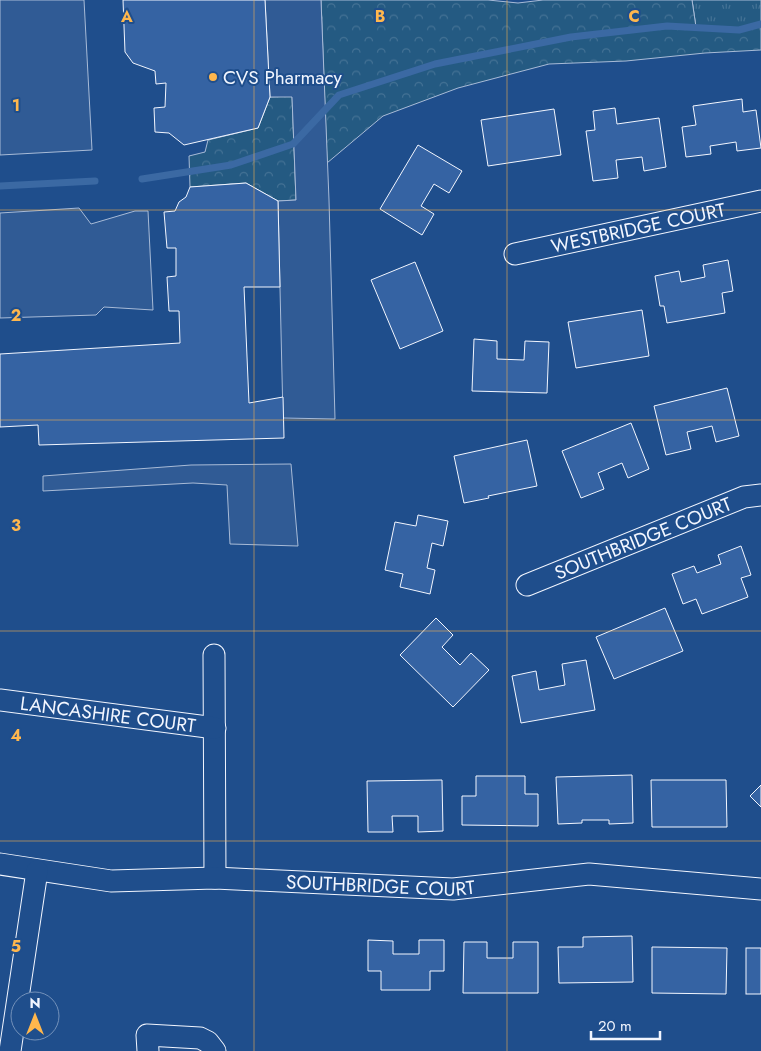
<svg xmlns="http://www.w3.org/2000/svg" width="761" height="1051" font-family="Jost,sans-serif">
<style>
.grass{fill:url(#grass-tufts);stroke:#a8bbd7}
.forest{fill:url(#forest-crowns);stroke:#a8bbd7}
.parking{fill:#305b95;stroke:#a8bbd7}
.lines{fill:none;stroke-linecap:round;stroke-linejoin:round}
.stream{stroke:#3b69a3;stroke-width:7}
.building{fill:#3563a3;stroke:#f2f6ff}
.minor-casing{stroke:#f2f6ff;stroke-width:23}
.minor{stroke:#1f4e8c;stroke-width:21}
.grid{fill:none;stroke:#ffb74d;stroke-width:1;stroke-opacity:0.55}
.poi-dot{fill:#ffb74d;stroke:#1f4e8c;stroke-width:2}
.labels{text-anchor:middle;stroke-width:4;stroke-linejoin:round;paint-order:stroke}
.poi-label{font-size:19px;fill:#f2f6ff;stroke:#1f4e8c;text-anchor:start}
.street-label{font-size:19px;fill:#f2f6ff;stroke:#1f4e8c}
.grid-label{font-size:16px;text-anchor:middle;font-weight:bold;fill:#ffb74d;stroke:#1f4e8c;stroke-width:4;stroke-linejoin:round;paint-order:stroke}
</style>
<defs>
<pattern id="grass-tufts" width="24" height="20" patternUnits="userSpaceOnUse" patternTransform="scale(1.25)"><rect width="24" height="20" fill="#245a82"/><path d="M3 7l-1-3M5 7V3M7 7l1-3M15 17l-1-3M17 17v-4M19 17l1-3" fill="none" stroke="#447295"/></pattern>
<pattern id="forest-crowns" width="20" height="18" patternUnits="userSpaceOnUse" patternTransform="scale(1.25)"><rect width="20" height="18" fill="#245a82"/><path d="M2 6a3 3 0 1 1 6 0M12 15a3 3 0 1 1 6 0" fill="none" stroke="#447295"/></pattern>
</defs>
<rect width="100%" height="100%" fill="#1f4e8c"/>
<path class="grass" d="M692,0H761V24L739,30L696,27Z"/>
<g class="forest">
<path d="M321,0H488L518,3L543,0H692L696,27L739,30L761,24V50L705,53L626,61L549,64L458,88L383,116L327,163Z"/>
<path d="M292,96L296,200L278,201L246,183L190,187L189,156L205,152L208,140L258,128L270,97Z"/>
</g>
<g class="parking">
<path d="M0,0H84L92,150L0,155Z"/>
<path d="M265,0H321L329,200L335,419L283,418L278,201L296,200L292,97H270Z"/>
<path d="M79,208L91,224L135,211H148L153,310L104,307L96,315L0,318V213Z"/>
<path d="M291,464L298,546L230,544L227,485L193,483L43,491V476L191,465Z"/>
</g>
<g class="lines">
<g class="stream">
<path d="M142,179L231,165L293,144L339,95L435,64L571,37L667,26L739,30L761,24"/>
<path d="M0,186L95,181"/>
</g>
</g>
<g class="building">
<path d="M123,0H265L270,97L258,128L184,145L169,133L155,132L154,108L165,107L166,83L156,84L155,71L133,63L125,52Z"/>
<path d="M742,99L743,112L756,110L761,148L737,151L736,142L710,146L711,154L686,157L682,127L696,125L693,106Z"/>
<path d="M615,108L617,124L659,118L666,167L644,171L642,157L616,160L618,178L593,181L586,131L595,130L593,111Z"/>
<path d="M554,109L561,155L488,166L481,120Z"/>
<path d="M418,145L462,171L449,193L434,184L421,206L434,214L422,235L380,209Z"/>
<path d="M246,183L278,201L280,287H244L249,403L283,397L284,438L39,445L38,425L0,427V354L180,343L179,311H169L167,277L176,276V248H167L164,212L175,211L179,202L186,197L190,187Z"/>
<path d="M728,260L733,291L722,293L725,313L667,323L664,306H660L655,276L679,271L681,282L705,277L703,265Z"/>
<path d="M415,262L443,331L400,349L371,280Z"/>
<path d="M642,310L649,356L576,368L568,322Z"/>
<path d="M474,339L497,341V359L524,360L525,341L549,342L547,393L472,391Z"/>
<path d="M727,388L739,436L716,442L712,426L687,432L691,449L666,455L654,406Z"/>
<path d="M631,423L649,469L628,478L622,463L598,473L604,489L581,498L562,451Z"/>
<path d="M527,440L537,486L488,496L489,498L464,503L454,456Z"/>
<path d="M418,515L448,521L443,546L432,543L427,568L435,570L430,594L400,587L403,574L385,570L395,522L416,526Z"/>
<path d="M741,546L751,575L741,578L748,597L702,614L696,599L683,604L672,574L694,566L697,573L721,564L718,555Z"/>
<path d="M665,608L683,651L614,679L596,637Z"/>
<path d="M436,618L453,635L442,647L460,665L471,653L489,670L453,707L400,655Z"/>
<path d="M586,660L595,710L521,723L512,676L536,671L539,690L565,685L562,664Z"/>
<path d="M632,775L633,823L609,824V820H582V823L558,824L556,777Z"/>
<path d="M476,776H525V794H538V826L462,825V796H476Z"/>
<path d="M442,780L443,831L418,832V816H392L393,832H368L367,781Z"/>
<path d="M651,780H726L727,827H652Z"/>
<path d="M761,785V807L750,796Z"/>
<path d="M632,936L633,982L559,983L558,947H583V937Z"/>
<path d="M368,940L393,941V954H419V940H444V971H430V990H381V971H368Z"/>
<path d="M464,942H487V958H513V942H538V993H463Z"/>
<path d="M652,947L727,948L726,994L652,993Z"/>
<rect x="746" y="948" width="15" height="46"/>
</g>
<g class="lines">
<defs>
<g id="minor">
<path id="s1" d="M515,254L761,201"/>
<path id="s2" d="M527,585L744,497L761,495"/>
<path d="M214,655L215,878"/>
<path id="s3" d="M0,700L215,728"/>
<path id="s4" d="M0,864L111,881L215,878L453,889L589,874L761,889"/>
<path d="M10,1051L37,871"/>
<path d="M148,1051L147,1035L200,1038L208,1042L215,1051"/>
</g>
</defs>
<use href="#minor" class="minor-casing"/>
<use href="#minor" class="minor"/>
</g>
<path class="grid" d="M254,0V1051M507,0V1051M0,210H761M0,420H761M0,631H761M0,841H761"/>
<circle class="poi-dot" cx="213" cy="77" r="5"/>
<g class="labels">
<g class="poi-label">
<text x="223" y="84">CVS Pharmacy</text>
</g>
<g class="street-label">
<text dy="7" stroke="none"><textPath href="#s1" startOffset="126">WESTBRIDGE COURT</textPath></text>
<text dy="7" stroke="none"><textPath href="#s2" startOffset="125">SOUTHBRIDGE COURT</textPath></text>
<text dy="7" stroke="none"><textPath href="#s3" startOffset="109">LANCASHIRE COURT</textPath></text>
<text dy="7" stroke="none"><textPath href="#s4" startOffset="382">SOUTHBRIDGE COURT</textPath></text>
</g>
</g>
<g class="grid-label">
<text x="127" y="22">A</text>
<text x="380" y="22">B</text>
<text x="634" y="22">C</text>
<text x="16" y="111">1</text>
<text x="16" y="321">2</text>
<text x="16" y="531">3</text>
<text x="16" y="741">4</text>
<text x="16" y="952">5</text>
</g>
<g transform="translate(35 1016)"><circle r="24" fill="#1f4e8c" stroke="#7391ba"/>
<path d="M0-4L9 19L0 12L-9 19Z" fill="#ffb74d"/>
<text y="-8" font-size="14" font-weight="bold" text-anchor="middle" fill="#f2f6ff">N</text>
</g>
<path d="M591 1031v8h69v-8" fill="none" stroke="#f2f6ff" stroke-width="2.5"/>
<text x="598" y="1031" font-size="15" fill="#f2f6ff" stroke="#1f4e8c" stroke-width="4" paint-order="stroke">20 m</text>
</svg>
